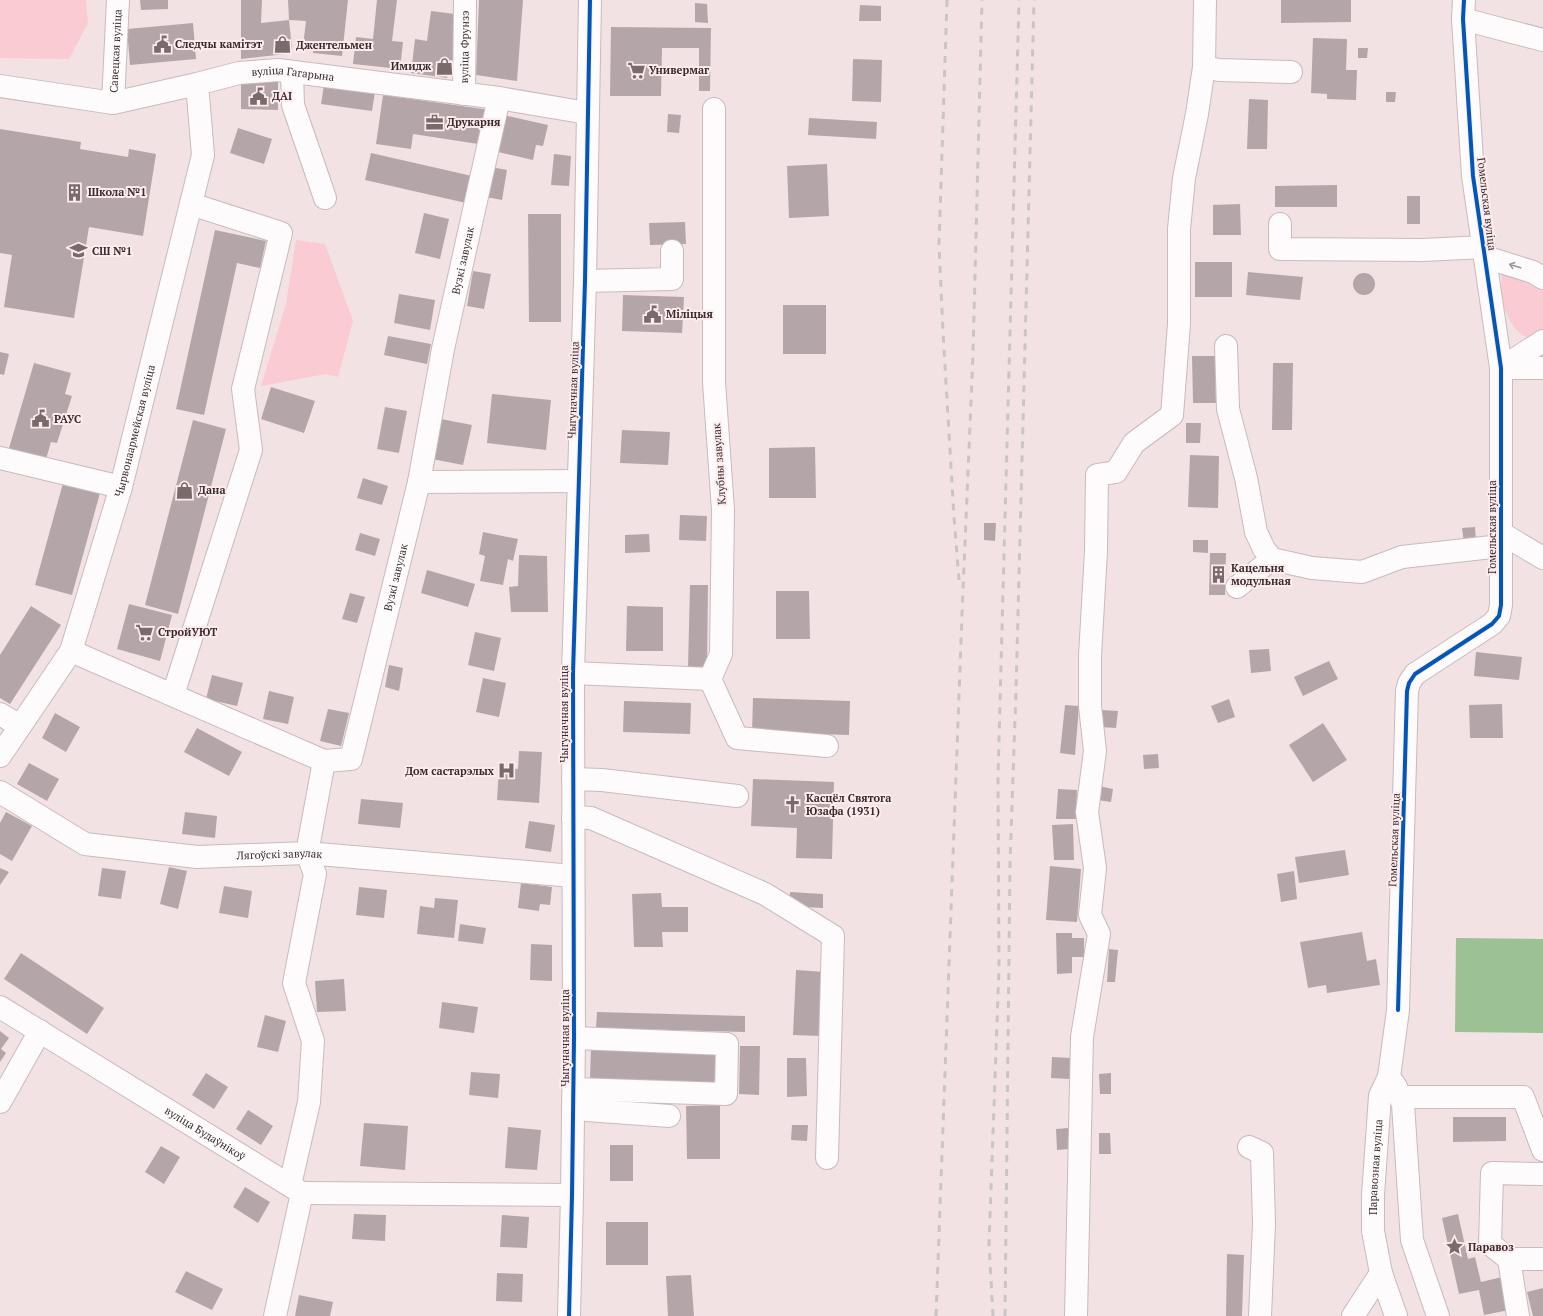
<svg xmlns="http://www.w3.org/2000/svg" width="1543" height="1316" font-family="'PT Serif',serif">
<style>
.green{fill:#facbd2}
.water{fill:#9cc194}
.building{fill:#b4a6a8}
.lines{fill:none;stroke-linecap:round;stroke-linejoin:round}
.minor-casing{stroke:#c9babc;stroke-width:24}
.minor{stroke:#fdfbfb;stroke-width:22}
.rail{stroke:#c9c5c5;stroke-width:3;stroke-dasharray:7 7;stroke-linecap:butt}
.cycleway-casing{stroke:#fdecee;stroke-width:6}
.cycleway{stroke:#0057b8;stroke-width:4}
.oneway{stroke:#9c9294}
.labels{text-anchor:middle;stroke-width:4;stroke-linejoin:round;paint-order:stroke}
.poi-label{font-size:11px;font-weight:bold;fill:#3a2a2c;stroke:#fdecee;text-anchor:start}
.street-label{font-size:11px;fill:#3a2a2c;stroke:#fdecee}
</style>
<rect width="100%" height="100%" fill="#f3e2e4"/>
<g class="green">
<path d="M0,0H86L88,23L69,59L0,58Z"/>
<path d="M296,240L325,244L353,321L338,377L326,374L261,386L286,304Z"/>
<path d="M1502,270C1516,275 1536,278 1543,292V334C1521,349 1505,316 1502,298C1500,289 1502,279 1502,270Z"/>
</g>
<path class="water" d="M1456,938L1543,939V1033L1455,1032Z"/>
<g class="building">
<path d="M140,0H168V9L141,10Z"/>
<path d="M241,0H262L261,23L289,20L292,49H286V54L241,59Z"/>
<path d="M288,0H348L342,56L313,53V47L303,46L306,21L289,20Z"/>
<path d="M377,0H397L392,41L403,42L400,69L353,64L356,37L373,39Z"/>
<path d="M479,0H523L517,81L476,75Z"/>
<path d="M1281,0H1351V22L1281,23Z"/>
<path d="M695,3L707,4L708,23L695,22Z"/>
<path d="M860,5L881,6V21H859Z"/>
<path d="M431,11L463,15L457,61L450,60L447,78L411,73L415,39L427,41Z"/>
<path d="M193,23L196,59L130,65L127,29Z"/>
<path d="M611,27L711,28L710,91H699V48H662L661,96H610Z"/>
<path d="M1313,38L1347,39L1346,70H1357L1356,100L1327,99V94L1311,93Z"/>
<path d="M1358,48H1368L1367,58H1358Z"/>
<path d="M853,59L882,60L881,102L852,101Z"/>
<path d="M241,82H278V110L241,109Z"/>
<path d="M324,85L375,92L372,111L321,104Z"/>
<path d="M1386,92H1396L1395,102H1386Z"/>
<path d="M383,95L490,110L485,145L413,134L411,149L376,144Z"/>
<path d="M1249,99L1268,100L1267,149H1247Z"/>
<path d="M668,114L681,115L679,133L667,132Z"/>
<path d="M503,115L548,125L543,146L536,145L533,160L494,151Z"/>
<path d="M809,118L877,122L876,139L808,135Z"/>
<path d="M238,128L272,139L264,164L230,153Z"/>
<path d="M0,129L81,142L80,149L128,157L129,149L156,154L143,236L89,227L74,318L4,307L12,255L0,253Z"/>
<path d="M371,153L472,176L466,203L365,180Z"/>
<path d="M554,154L571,156L569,186L551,185Z"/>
<path d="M827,164L829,216L789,218L787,166Z"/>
<path d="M491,167L507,170L502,200L486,197Z"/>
<path d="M1337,185V207H1275V186Z"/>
<rect x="1407" y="196" width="13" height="28"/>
<path d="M1240,204L1241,235H1213V205Z"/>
<path d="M424,213L449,219L440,259L415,253Z"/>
<path d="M528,214H561V322H529Z"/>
<path d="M685,222L686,244L650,245L649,223Z"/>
<path d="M215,230L266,241L260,268L237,263L204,415L176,409Z"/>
<rect x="1195" y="262" width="37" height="35"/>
<path d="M473,271L491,274L484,309L467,306Z"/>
<path d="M1248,272L1303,277L1300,300L1246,295Z"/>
<circle cx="1364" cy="284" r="11"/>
<path d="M399,294L435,300L430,330L394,323Z"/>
<path d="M623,295L684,297L682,333L622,331Z"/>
<rect x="783" y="305" width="43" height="49"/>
<path d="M388,336L431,344L427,364L384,355Z"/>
<path d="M0,352L9,354L4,375L0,374Z"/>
<path d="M1192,356H1215L1216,403H1193Z"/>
<path d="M34,363L71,373L65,394L72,396L57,443L51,442L44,466L7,455Z"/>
<path d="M1273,363H1293L1292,430H1272Z"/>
<path d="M271,387L315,401L304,433L261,419Z"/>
<path d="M492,394L551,400L546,450L487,443Z"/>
<path d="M385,407L407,411L399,453L377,449Z"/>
<path d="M441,419L472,425L463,465L432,459Z"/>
<path d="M193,420L226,429L178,614L145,605Z"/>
<path d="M1186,423H1201L1200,443H1186Z"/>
<path d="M622,430L670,432L668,465L620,463Z"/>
<path d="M815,447L816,498H769V448Z"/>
<path d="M1190,455L1219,456L1218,508L1188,507Z"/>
<path d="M363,478L388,486L382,505L357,498Z"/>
<path d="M63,483L100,493L72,595L35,585Z"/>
<path d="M680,515L707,516L706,541L679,540Z"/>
<path d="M984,523H996L995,541L984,540Z"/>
<path d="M1475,527L1476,542L1464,543L1462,528Z"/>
<path d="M483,532L518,539L513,561L508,559L503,585L480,581L485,556L479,554Z"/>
<path d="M360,533L380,539L375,556L355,550Z"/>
<path d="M649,534L650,552L625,553V535Z"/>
<path d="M1193,540H1208V553L1193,552Z"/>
<path d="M1210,553H1226L1225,595H1209Z"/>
<path d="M519,555L547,556L548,612H511L509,587L518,586Z"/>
<path d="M427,570L475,584L468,607L421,593Z"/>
<path d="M690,585H708L707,668H688Z"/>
<path d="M776,591H809L810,639H776Z"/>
<path d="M350,593L365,597L357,623L342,619Z"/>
<path d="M129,604L172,615L160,661L117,649Z"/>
<path d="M31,606L61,625L10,704L0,698V655Z"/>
<path d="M627,606L663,607V651H626Z"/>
<path d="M475,632L501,638L494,671L468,665Z"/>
<path d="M1269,649L1271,671L1251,673L1249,650Z"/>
<path d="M1476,652L1522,657L1519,680L1474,676Z"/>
<path d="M1329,661L1338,679L1303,696L1294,677Z"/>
<path d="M389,665L403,668L399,691L385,687Z"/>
<path d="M212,675L243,683L237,706L206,699Z"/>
<path d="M483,678L506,683L499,717L476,712Z"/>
<path d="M269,691L294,697L288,724L263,719Z"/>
<path d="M753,698L850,701L849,735L752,732Z"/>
<path d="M1229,699L1235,717L1218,723L1211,706Z"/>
<path d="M624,701L691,703L690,734L623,732Z"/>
<path d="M1502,704L1503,738H1470L1469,705Z"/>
<path d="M1065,705L1079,706L1075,755L1060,753Z"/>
<path d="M328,709L349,713L341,746L320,741Z"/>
<path d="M1102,710L1118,711L1116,728L1100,727Z"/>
<path d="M55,713L80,727L66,752L42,738Z"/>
<path d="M1323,723L1347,760L1313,782L1289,745Z"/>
<path d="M197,728L242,752L229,776L184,752Z"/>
<path d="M519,751L542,752L539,803L497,800L499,768L518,769Z"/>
<path d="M1158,754L1159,768L1144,769L1143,755Z"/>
<path d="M29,763L59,779L47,801L17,784Z"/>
<path d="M753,779L834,782L832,859L796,858L797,828L751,826Z"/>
<path d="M1099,786L1113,789L1111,802L1097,800Z"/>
<path d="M1058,789L1077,790L1076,819H1056Z"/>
<path d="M361,799L403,803L400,828L358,824Z"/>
<path d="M6,812L32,826L12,861L0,854V823Z"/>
<path d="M185,812L217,816L215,838L182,834Z"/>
<path d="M529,821L555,825L551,852L525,848Z"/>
<path d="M1073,824L1074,860H1054L1052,825Z"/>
<path d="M1345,850L1349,875L1299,883L1295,857Z"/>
<path d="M1050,866L1081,869L1077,922L1046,920Z"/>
<path d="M169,867L187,871L178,909L160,904Z"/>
<path d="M0,868L9,872L0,885Z"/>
<path d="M102,868L126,871L121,899L98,896Z"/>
<path d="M1294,871L1297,899L1281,902L1277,874Z"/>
<path d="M521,883L552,887L550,905L540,904L539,911L518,908Z"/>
<path d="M224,886L252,891L248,918L219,913Z"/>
<path d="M359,887L387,890L384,918L356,915Z"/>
<path d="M790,892L823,894V908L789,906Z"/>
<path d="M661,893L662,907H688V932H662L663,947H634L632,894Z"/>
<path d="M435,898L458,900L454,938L417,934L420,906L434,908Z"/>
<path d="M460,924L486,928L483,944L458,941Z"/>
<path d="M1362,932L1367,961L1376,959L1380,985L1327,993L1326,985L1308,988L1300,942Z"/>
<path d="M1056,933H1072V938H1084V957H1072V973L1057,974Z"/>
<path d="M531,944L552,945V981L530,980Z"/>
<path d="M1109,949L1118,950L1115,982H1107Z"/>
<path d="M21,953L104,1008L87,1034L4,979Z"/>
<path d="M796,970L826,972L822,1036L793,1035Z"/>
<path d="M344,979L346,1011L317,1012L315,981Z"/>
<path d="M442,1002L478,1007L474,1033L439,1028Z"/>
<path d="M597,1012L745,1016V1032L596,1028Z"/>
<path d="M265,1015L286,1021L278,1052L257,1047Z"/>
<path d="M0,1031L9,1038L1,1049L6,1053L0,1062Z"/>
<path d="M740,1046H760L759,1095L739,1094Z"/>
<path d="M591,1047L717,1050L716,1084L590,1080Z"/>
<path d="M1052,1057L1071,1058L1070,1079L1051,1078Z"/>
<path d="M787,1058H806L807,1096L787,1097Z"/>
<path d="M471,1072L500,1074L498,1098L469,1095Z"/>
<path d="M206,1073L228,1087L214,1109L192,1095Z"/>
<path d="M1111,1073V1094H1100L1099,1074Z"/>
<path d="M720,1105V1159H687L686,1106Z"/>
<path d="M248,1110L273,1126L261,1145L236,1129Z"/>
<path d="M1453,1117H1506V1141L1453,1142Z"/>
<path d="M364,1123L408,1126L405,1170L360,1166Z"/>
<path d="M792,1125H808L807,1141L791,1140Z"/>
<path d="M508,1127L541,1130L537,1170L505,1168Z"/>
<path d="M1068,1128L1069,1149L1057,1150L1056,1129Z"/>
<path d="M1099,1133H1110L1111,1154H1099Z"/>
<rect x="610" y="1145" width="23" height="36"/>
<path d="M161,1146L180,1157L164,1184L145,1172Z"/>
<path d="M245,1187L270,1202L258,1223L233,1207Z"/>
<path d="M354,1214L386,1215L385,1241L352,1239Z"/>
<path d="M1458,1214L1468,1259L1475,1257L1481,1282L1502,1277L1509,1310L1484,1315L1479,1290L1459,1294L1442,1218Z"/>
<path d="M502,1215L529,1217L527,1248L500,1247Z"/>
<rect x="606" y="1222" width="42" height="43"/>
<path d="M1227,1254L1244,1255L1242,1316H1226Z"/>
<path d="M186,1271L223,1289L212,1310L175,1292Z"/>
<path d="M497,1273L523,1274L522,1302L496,1301Z"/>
<path d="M691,1275L694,1316H668L666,1276Z"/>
<path d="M1543,1288V1316H1533L1527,1292Z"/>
<path d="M299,1295L333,1302L330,1316H295Z"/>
</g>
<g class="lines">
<defs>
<g id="minor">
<path d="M1205,0L1204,67L1219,70L1291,72"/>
<path d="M1463,19L1543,40"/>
<path d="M292,72L293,105L325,198"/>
<path id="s1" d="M0,86L113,103L197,84L239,73L278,70L499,98L587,113"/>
<path id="s2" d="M464,94L465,0"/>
<path id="s3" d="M113,103L118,0"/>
<path d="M1280,224V249L1423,250L1484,247"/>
<path d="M1485,257L1533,272L1543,278"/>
<path d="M585,281L672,279V251"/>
<path d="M1226,346L1228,409L1246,478L1256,532L1264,549L1272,559"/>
<path d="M1501,368L1543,341"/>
<path d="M1501,368H1543"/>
<path d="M0,458L121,487"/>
<path d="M419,482L579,481"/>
<path d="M1501,533L1543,558"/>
<path d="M1237,587L1272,559L1312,568L1362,572L1402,557L1501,546"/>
<path id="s4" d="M71,651L324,761L351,759L419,482L443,349L499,98"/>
<path d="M573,673L710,679L721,654L723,510L714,382V109"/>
<path d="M710,679L737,738L827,746"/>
<path d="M173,695L251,450L243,389L281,233L191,204"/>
<path d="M0,714L20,726"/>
<path id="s5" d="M0,756L71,651L121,487L203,155L197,84"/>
<path d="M573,779L602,780L737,796"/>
<path id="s6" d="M0,792L85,844L197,857L307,853L573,876"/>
<path d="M573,817L591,818L765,894L833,936L827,1158"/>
<path id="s7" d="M0,1007L302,1193L275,1316"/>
<path d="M1389,1077L1396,1087L1403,1104L1412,1240L1438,1316"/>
<path d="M574,1089L726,1094L727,1044L574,1038"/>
<path d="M1400,1097H1523L1543,1150"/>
<path d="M0,1102L40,1031"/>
<path d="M573,1109L669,1116"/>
<path d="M1249,1147L1262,1153L1264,1224L1260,1316"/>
<path d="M290,1185L309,1102L313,1041L294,983L315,874L307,853L324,761"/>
<path d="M302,1193L572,1195"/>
<path d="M1509,1259L1490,1244L1492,1173L1543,1174"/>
<path d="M1381,1273L1396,1316"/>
<path d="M569,1316L572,1195L574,1038L573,673L585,281L590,0"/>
<path d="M1076,1316L1082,1037L1099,934L1090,915L1095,868L1087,812L1095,751L1090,706V656L1096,551L1097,475L1116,472L1134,443L1172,415L1179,324V229L1184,178L1197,114L1204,67"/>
<path id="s8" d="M1353,1316L1381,1273L1373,1231V1195L1380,1096L1389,1077L1398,1010L1407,691L1409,683L1415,674L1492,624L1499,616L1501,605V368L1473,176L1463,19L1464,0"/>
<path d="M1518,1316L1509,1259H1543"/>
</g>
</defs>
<use href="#minor" class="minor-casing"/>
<use href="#minor" class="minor"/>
<g class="rail">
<path d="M947,0L939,244L943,332L954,517L959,580"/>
<path d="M936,1316L962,614L973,354L982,0"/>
<path d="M993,1316L989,1244L999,968L998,777L1019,0"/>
<path d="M1005,1316L1010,863L1016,691L1034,0"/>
</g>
<defs>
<g id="cycleway">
<path d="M1398,1010L1407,691L1409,683L1415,674L1492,624L1499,616L1501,605V368L1473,176L1463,19L1464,0"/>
<path d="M569,1316L572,1195L574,1038L573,673L585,281L590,0"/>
</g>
</defs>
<use href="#cycleway" class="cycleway-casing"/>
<use href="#cycleway" class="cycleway"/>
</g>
<defs><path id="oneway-shaft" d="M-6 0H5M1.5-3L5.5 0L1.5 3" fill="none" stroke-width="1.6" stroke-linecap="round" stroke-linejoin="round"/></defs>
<use class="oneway" href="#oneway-shaft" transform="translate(1515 266) rotate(-162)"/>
<defs>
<symbol id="civic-bare" viewBox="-9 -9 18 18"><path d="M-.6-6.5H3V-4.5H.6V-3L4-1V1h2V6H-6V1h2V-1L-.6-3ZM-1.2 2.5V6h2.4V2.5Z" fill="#7b6a6c" stroke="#fdecee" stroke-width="2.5" paint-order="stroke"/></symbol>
<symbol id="shop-bare" viewBox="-9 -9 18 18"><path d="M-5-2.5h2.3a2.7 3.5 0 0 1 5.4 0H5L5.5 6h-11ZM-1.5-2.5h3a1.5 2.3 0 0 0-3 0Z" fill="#7b6a6c" stroke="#fdecee" stroke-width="2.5" paint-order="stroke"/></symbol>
<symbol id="supermarket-bare" viewBox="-9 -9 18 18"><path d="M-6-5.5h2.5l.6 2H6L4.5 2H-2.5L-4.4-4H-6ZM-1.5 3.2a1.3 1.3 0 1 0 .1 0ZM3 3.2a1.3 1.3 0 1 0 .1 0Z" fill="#7b6a6c" stroke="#fdecee" stroke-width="2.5" paint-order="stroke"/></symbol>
<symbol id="office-bare" viewBox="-9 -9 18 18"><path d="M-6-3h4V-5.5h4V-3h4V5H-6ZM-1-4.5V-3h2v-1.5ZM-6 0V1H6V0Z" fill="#7b6a6c" stroke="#fdecee" stroke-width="2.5" paint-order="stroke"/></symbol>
<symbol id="building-bare" viewBox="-9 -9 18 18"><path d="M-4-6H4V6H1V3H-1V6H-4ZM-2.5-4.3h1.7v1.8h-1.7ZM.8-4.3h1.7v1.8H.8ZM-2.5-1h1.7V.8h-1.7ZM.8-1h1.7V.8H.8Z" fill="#7b6a6c" stroke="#fdecee" stroke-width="2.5" paint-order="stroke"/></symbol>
<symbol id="school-bare" viewBox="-9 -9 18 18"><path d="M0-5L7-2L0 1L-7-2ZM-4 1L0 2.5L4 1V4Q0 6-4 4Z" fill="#7b6a6c" stroke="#fdecee" stroke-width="2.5" paint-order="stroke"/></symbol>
<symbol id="hospital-bare" viewBox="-9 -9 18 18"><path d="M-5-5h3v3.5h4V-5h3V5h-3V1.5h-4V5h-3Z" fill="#7b6a6c" stroke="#fdecee" stroke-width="2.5" paint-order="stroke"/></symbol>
<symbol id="church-bare" viewBox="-9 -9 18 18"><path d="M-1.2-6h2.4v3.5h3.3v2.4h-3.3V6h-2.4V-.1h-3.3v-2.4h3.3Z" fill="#7b6a6c" stroke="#fdecee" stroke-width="2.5" paint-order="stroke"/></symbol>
<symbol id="sight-bare" viewBox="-9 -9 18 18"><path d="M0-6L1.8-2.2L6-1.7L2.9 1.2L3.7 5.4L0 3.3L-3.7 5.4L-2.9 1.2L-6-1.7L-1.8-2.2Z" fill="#7b6a6c" stroke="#fdecee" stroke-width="2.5" paint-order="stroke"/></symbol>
</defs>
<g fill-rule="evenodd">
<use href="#civic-bare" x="150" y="32" width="25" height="25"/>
<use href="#shop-bare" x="270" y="32" width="25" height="25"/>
<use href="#shop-bare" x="432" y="54" width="25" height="25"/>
<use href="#supermarket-bare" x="624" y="58" width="25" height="25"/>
<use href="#civic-bare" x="246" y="84" width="25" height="25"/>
<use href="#office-bare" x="422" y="110" width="25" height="25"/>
<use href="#building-bare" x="62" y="180" width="25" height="25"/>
<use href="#school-bare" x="66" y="238" width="25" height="25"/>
<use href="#civic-bare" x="640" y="302" width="25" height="25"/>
<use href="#civic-bare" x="28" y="406" width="25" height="25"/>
<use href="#shop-bare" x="172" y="478" width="25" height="25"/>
<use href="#building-bare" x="1206" y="562" width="25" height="25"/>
<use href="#supermarket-bare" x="132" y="620" width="25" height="25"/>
<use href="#hospital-bare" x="494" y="758" width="25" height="25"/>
<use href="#church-bare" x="780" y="792" width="25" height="25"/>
<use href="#sight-bare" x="1442" y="1234" width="25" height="25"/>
</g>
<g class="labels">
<g class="poi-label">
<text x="175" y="48">Следчы камітэт</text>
<text x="296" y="49">Джентельмен</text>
<text x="431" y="70" text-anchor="end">Имидж</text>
<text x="649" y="74">Универмаг</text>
<text x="272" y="100">ДАІ</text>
<text x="447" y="126">Друкарня</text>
<text x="88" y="196">Школа №1</text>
<text x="92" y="255">СШ №1</text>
<text x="666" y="318">Міліцыя</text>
<text x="54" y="423">РАУС</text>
<text x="198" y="494">Дана</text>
<text x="1231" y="572">Кацельня<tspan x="1231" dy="13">модульная</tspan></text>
<text x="158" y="636">СтройУЮТ</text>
<text x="494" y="775" text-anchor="end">Дом састарэлых</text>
<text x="806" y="802">Касцёл Святога<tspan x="806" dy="13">Юзафа (1931)</tspan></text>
<text x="1468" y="1251">Паравоз</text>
</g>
<g class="street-label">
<text dy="4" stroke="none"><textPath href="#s2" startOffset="47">вуліца Фрунзэ</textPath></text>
<text dy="4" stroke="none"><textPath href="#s3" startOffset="52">Савецкая вуліца</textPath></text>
<text dy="4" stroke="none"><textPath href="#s1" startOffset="298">вуліца Гагарына</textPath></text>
<text transform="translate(1487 204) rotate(83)" y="4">Гомельская вуліца</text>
<text dy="4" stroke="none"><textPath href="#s4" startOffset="814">Вузкі завулак</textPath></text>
<text transform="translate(573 390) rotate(-88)" y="4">Чыгуначная вуліца</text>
<text dy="4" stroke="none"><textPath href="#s5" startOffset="356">Чырвонаармейская вуліца</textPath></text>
<text transform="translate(719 464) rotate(-94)" y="4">Клубны завулак</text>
<text transform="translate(1492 527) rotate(-90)" y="4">Гомельская вуліца</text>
<text dy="4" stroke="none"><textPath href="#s4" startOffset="490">Вузкі завулак</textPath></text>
<text transform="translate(564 714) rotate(-90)" y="4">Чыгуначная вуліца</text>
<text transform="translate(1394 840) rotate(-88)" y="4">Гомельская вуліца</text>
<text dy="4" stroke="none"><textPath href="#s6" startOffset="295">Лягоўскі завулак</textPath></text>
<text transform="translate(565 1038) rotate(-90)" y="4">Чыгуначная вуліца</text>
<text dy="4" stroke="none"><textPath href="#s7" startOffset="241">вуліца Будаўнікоў</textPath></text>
<text dy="4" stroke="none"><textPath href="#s8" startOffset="158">Паравозная вуліца</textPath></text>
</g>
</g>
</svg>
